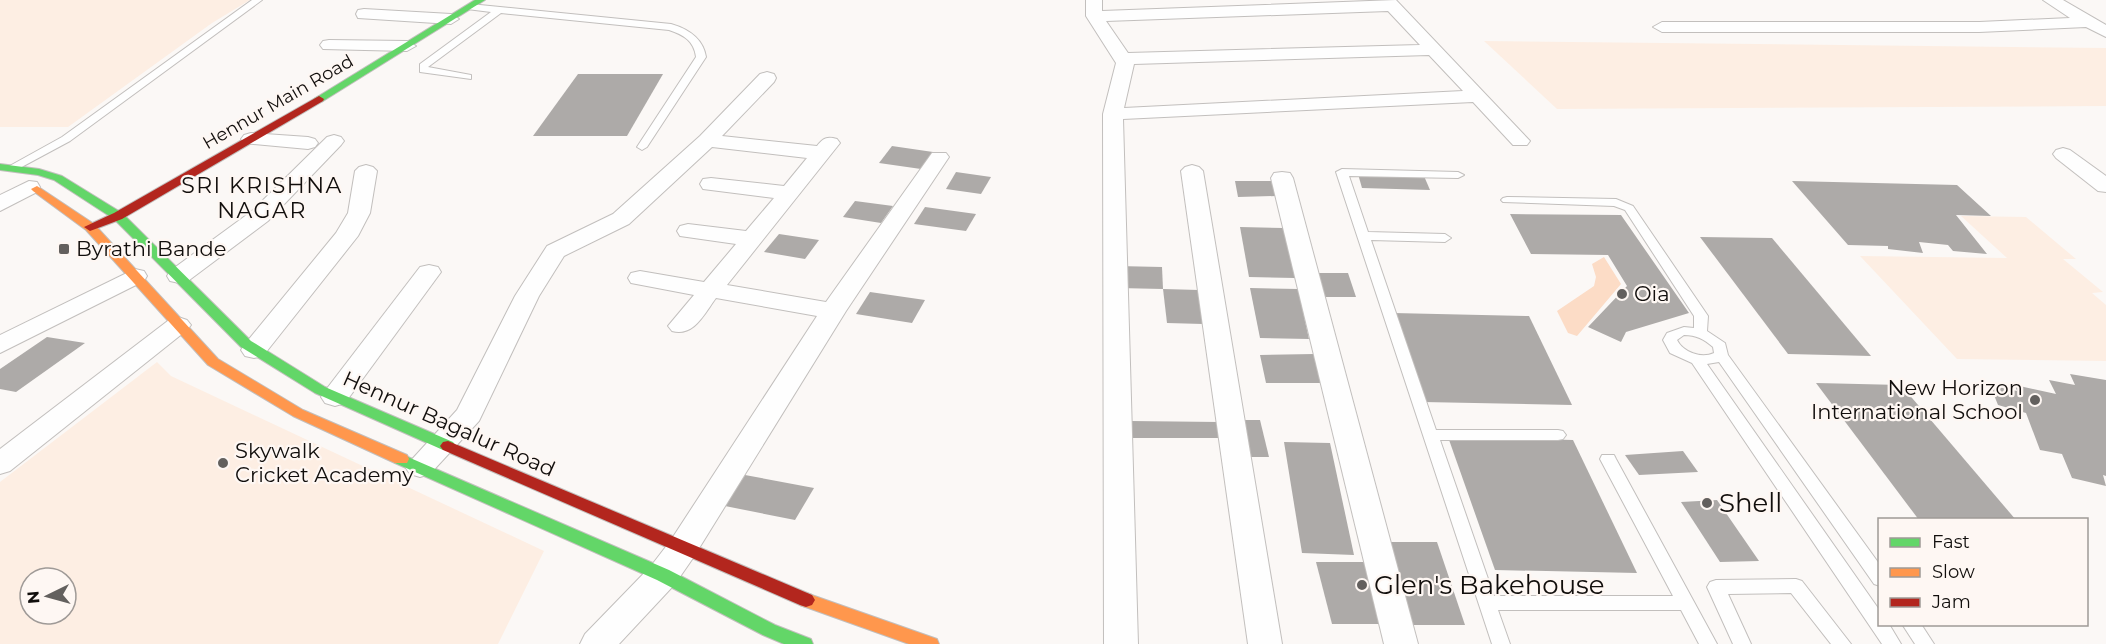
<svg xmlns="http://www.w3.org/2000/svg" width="2106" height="644" font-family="Montserrat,sans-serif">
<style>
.green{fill:#fdeee3;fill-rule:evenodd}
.water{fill:#fcdcc6}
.building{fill:#adaaa8}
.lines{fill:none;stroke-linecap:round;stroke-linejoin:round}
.lane-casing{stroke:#c2bfbd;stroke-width:2}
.street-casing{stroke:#c2bfbd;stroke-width:2}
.fast-casing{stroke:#c2bfbd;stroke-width:2}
.slow-casing{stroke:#c2bfbd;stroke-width:2}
.jam-casing{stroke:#c2bfbd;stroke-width:2}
.lane{fill:#fefefe;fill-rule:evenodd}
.street{fill:#fefefe;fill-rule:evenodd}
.fast{fill:#63d668;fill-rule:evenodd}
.slow{fill:#ff974d;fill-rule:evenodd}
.jam{fill:#b3261e;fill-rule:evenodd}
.poi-dot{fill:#63605e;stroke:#fef7f3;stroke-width:2}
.labels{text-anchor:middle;stroke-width:4.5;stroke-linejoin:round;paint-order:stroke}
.far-street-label{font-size:18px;fill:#110e0c;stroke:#fef7f3}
.poi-label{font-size:21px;fill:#110e0c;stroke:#fef7f3;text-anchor:start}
.street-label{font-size:21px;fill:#110e0c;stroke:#fef7f3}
.neighbourhood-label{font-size:22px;letter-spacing:1.5px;fill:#110e0c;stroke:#fef7f3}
.near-poi-label{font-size:26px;fill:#110e0c;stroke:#fef7f3;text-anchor:start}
</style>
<rect width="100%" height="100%" fill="#fbf8f6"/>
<g class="green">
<path d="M0,0H250L212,23L68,127H0Z"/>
<path d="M1484,41L2106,48V106L1557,109Z"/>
<path d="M1961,216L2026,217L2076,259H2063L2103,292L2092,293L2106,305V361L1957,359L1860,256L2007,258Z"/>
<path d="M157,362L171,376L544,551L498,644H0V482ZM30,578H66V614H30Z"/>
</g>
<path class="water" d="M1604,257L1621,284L1577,336L1568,333L1557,311L1594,286L1596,277L1592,264Z"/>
<g class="building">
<path d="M578,74H663L627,136H533Z"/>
<path d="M892,146L933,152L921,169L879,163Z"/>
<path d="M956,172L991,177L981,194L946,189Z"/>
<path d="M1358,174L1424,176L1430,190L1362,188Z"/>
<path d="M1235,181H1271L1276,196L1238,197Z"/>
<path d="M1792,181L1957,185L1991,216L1956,215L1987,254L1953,251L1948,245L1919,242L1923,253L1888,249V246L1848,245Z"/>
<path d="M855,201L893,206L881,223L843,217Z"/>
<path d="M925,207L976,214L966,231L914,224Z"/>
<path d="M1510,214L1621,215L1689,313L1626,332L1621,342L1588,327L1627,286L1608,255L1531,254Z"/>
<path d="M1240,227L1283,228L1295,278L1249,277Z"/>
<path d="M779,234L819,240L805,259L764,252Z"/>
<path d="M1700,237L1772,238L1871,356L1788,354Z"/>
<path d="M1117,266L1162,267L1163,289L1118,288Z"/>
<path d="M1313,273H1348L1356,297H1321Z"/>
<path d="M1250,288L1298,289L1309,339L1260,338Z"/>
<path d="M1163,289L1199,290L1203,324L1167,323Z"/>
<path d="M870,292L925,300L912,323L856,314Z"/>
<path d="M1393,313L1529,316L1572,405L1423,402Z"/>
<path d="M47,337L85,343L16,392L0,389V369Z"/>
<path d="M1314,354L1323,383H1266L1260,355Z"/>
<path d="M2070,374L2106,380V476L2103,475L2106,486L2072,478L2062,454L2040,450L2026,413L1998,405L1990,385L2017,391L2015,385L2056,394L2049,380L2075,385Z"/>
<path d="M1816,383L1901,385L2016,520H1919Z"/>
<path d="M1235,420H1260L1269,457H1242Z"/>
<path d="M1130,421L1219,422L1221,438H1131Z"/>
<path d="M1448,437L1573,440L1637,573L1495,570Z"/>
<path d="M1284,442L1330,443L1354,555L1302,553Z"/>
<path d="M1683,451L1698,472L1639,475L1625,455Z"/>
<path d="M745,475L814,488L795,520L725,506Z"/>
<path d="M1717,500L1759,561L1720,562L1681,502Z"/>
<path d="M1387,542H1437L1465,625H1413Z"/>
<path d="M1316,562H1365L1383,624H1332Z"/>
</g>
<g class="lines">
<defs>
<g id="lane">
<path d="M252,0H262L70,141L16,170L12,171L6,168L62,137Z"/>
<path d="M470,4L671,24C688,29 703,38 706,57L647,147L642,150L637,147L696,57C694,41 684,35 669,30L501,13L428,67L471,75V79L420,72V64L491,12L467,9L466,7Z"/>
<path d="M1342,169L1458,172L1464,175L1458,178L1349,176L1368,232L1445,234L1451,238L1445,242L1371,240L1436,430H1558L1563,431L1566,435L1563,439L1558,440H1440L1494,596H1673L1600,459L1602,455H1614L1616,459L1717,644H1699L1681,610H1498L1510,644H1492L1336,172Z"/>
<path d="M1507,197L1616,199L1633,206L1708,316L1707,331L1725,343L1728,355L1880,565V586L1874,584L1719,362L1707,364L1880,611V624H1889L1901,644H1882L1692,363L1670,353L1663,340L1667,333L1684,327L1694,328V316L1625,210L1614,206L1503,202L1501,200L1503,198ZM1684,335C1696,335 1704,339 1713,347L1714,353C1701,359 1683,352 1677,340Z"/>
<path d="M1796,579L1802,581L1851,644H1831L1791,593L1728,594L1751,644H1733L1707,587L1710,582L1716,580Z"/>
<path d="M1902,624H1921L1934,644H1915Z"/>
</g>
<g id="street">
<path d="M1086,0H1102V11L1396,0L1530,141L1527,145H1513L1473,102L1123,119L1138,644H1104L1103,114L1116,63L1086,16ZM1388,11L1420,45L1128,53L1106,21ZM1429,55L1463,91L1124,108L1134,64Z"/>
<path d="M2043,0H2063L2106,25V37L2086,27L1979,32H1662L1653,27L1662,22H1979L2070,18Z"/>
<path d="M364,9L451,14L459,19L451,24L358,18L356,14L358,10Z"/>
<path d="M329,40L407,41L416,46L407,51L323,49L320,45L323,41Z"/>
<path d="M767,72L774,74L776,78L774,82L722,136L817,146C823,138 827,136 837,139L840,143L727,285L826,302L932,153H946L949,157L846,311L693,558L675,584L619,644H580L585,634L651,566L671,540L817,316L716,298C704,314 694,337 672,331L668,326L694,295L631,283L628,278L631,273L640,271L704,282L736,244L680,236L677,231L680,226L688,224L746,231L774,198L703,189L700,184L703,179L711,178L784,186L807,158L712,147L629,224L564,256L539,296L479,421L430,474L420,477L410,474L405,467L457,410L515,296L547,246L613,214L700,136L760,74Z"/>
<path d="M251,133L308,137L315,139L318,143L315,147L308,149L244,143L241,139L244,135Z"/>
<path d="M334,135L341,137L344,141L341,145L268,221L188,281L179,283L170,281L167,276L170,271L252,211L327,137Z"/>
<path d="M2063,148L2070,150L2106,176V192L2098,191L2056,158L2053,154L2056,150Z"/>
<path d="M366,165L373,167L377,171L370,213L358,236L263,356L254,358L245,356L241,350L245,344L336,233L348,213L355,171L359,167Z"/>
<path d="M1192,165L1199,167L1203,171L1282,644H1248L1181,171L1185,167Z"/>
<path d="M1282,172L1290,173L1293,178L1418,644H1384L1271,178L1274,173Z"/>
<path d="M29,181L37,182L40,187L37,192L0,211V195Z"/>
<path d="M429,265L438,267L441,272L345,403L335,406L325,403L321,397L325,391L420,267Z"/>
<path d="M135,269L144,271L147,276L144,281L0,353V335Z"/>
<path d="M178,317L187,320L191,325L187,330L10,471L0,474V449L169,320Z"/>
</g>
<g id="fast">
<path d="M475,0H485L323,101L319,102L314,99Z"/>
<path d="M0,164L39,169L62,176L122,213L251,341L325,387L453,442L456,446L453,450H443L315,393L241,347L114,219L54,180L38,175L0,170Z"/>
<path d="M401,454L669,570L775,625L811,639L813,644H784L763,635L657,580L395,463L393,459L395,455Z"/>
</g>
<g id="slow">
<path d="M37,186L94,224L218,359L303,410L407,455L409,459L407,463H395L293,416L208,365L86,230L33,191L31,189Z"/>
<path d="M806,593L937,639L939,644H909L800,605L797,600L800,595Z"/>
</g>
<g id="jam">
<path d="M319,96L324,99L323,101L122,219L90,231L84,227L114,213Z"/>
<path d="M448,441L812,595L815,600L812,605L806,607L800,605L443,450L440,446L443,442Z"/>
</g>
</defs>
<use href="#lane" class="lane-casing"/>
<use href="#street" class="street-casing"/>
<use href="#fast" class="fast-casing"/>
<use href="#slow" class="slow-casing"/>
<use href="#jam" class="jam-casing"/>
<use href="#lane" class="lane"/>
<use href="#street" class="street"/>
<use href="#fast" class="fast"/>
<use href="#slow" class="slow"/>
<use href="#jam" class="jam"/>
</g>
<g class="poi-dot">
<rect x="58" y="243" width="12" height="12" rx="3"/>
<circle cx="1622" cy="294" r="6"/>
<circle cx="2035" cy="400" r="6"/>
<circle cx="223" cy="463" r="6"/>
<circle cx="1707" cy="503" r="6"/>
<circle cx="1362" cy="585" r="6"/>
</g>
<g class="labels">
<g class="far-street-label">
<text transform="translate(278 102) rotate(-30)" y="6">Hennur Main Road</text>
</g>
<g class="poi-label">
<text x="76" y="256">Byrathi Bande</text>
<text x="1634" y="301">Oia</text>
<text x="2023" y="395" text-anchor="end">New Horizon<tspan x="2023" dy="24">International School</tspan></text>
<text x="235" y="458">Skywalk<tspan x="235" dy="24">Cricket Academy</tspan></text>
</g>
<g class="street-label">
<text transform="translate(449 424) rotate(24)" y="7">Hennur Bagalur Road</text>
</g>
<g class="neighbourhood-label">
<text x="262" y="193">SRI KRISHNA<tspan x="262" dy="25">NAGAR</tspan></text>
</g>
<g class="near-poi-label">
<text x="1719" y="512">Shell</text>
<text x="1374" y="594">Glen's Bakehouse</text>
</g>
</g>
<rect x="1878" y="518" width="210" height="108" fill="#fef7f3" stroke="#9f9a97" stroke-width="1.5"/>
<rect x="1890" y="538" width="30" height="9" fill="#63d668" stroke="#9f9a97" stroke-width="1.5"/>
<text x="1932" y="548" font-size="18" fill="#110e0c">Fast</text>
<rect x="1890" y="568" width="30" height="9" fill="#ff974d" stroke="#9f9a97" stroke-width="1.5"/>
<text x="1932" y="578" font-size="18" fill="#110e0c">Slow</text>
<rect x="1890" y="598" width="30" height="9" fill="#b3261e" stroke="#9f9a97" stroke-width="1.5"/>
<text x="1932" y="608" font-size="18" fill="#110e0c">Jam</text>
<g transform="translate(48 596) rotate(265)"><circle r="28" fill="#fef7f3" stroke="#9f9a97" stroke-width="1.5"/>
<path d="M0-4.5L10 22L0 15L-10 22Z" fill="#63605e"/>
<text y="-9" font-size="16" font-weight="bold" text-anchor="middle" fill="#110e0c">N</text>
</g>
</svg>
